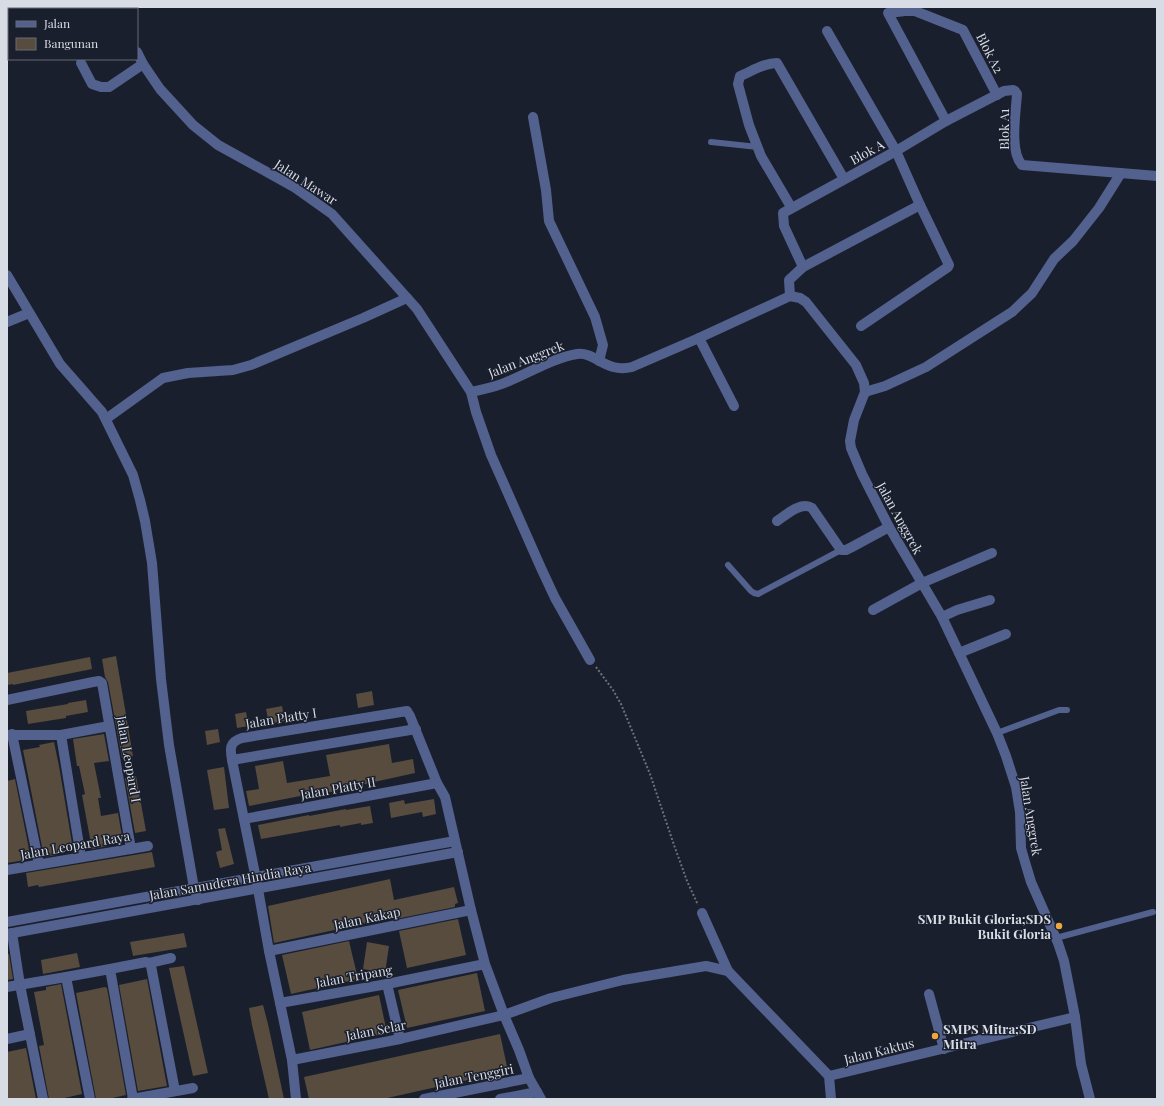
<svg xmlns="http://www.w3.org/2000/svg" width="1164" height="1106" font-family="'Playfair Display',serif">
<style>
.building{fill:#574c3e}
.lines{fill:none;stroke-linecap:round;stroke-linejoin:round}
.path{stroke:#6c717c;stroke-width:2;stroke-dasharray:2 2;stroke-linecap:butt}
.service{stroke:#52618d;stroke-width:6}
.minor{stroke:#52618d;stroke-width:10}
.poi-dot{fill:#eea73c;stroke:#1a1f2d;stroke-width:1.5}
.labels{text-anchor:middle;stroke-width:3;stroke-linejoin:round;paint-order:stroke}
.street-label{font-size:13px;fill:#d8dce5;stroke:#1a1f2d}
.poi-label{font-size:13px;font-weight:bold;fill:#d8dce5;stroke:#1a1f2d;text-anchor:end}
</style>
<rect width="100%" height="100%" fill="#1a1f2d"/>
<g class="building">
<path d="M116,656L133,756L122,758L108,682L105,677L102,659Z"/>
<path d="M90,657L92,669L13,685V684L7,685V673Z"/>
<path d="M372,691L374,705L358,708L356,694Z"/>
<path d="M86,700L88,712L66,716V718L28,724L26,711L68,704V703Z"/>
<path d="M282,706L285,721L269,724L266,709Z"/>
<path d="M246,712L249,726L237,728L235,714Z"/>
<path d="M218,729L220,742L207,745L205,731Z"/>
<path d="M104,734L109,761L94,763L101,798H98L101,816L118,813L122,836H121V840L106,842L107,846L92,849L82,795L85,794L79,766H77L73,739Z"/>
<path d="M54,742L59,766L73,849L56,852V855L44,857L23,750L40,747L39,745Z"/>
<path d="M389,744L392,763L413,759L415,773L338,790V791L322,793L321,792L249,806L246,791L259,789L255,766L283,761L287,783L330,776L326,755Z"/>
<path d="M224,767L229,808L214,810L207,770Z"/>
<path d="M136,776L146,831L135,833L125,778Z"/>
<path d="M15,779L31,859L7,863V781Z"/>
<path d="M434,799L436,814L423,817L422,812L391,818L389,803L404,800L405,804Z"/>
<path d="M370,806L373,823L361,825V823L340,827V825L261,839L258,825L309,815V816L346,809V810Z"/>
<path d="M225,828L234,864L220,868L216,852L222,850L218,829Z"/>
<path d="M152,852L155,867L39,887L38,885L28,887L26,873Z"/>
<path d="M390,879L394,900L454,887L458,903L455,904V907L396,919L395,913V917L274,943L268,906Z"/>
<path d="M458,919L466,955L407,968L399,931Z"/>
<path d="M184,933L187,947L133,956L130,942Z"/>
<path d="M349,941L358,979L291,994L282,955Z"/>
<path d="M367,942L389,946L385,973L363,969Z"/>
<path d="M77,953L80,967L43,974L41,960Z"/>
<path d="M7,954H9L13,979L7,980Z"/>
<path d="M184,966L208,1073L193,1076L169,968Z"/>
<path d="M477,973L485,1011L407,1028L398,990Z"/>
<path d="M147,979L167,1086L138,1091L119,985Z"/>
<path d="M61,984L82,1094L60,1099H49L39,1046L44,1045L34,992L46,990V987Z"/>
<path d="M105,987L107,988L126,1095L108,1099H96L76,993Z"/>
<path d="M379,995L387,1033L310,1050L302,1012Z"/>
<path d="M263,1005L268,1024L284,1099H269L252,1025L249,1008Z"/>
<path d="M500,1034L508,1071L383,1099H309L304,1077Z"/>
<path d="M26,1048L36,1099H7V1052Z"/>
</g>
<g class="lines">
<path class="path" d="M596,667L613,690L621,704L650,774L674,845L687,881L698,905"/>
<g class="service">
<path d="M711,142L758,147"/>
<path d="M728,565L751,591L754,593L758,594L841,550"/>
<path d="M997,733L1059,710H1067"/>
<path d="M1056,938L1153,912"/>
</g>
<g class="minor">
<path d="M113,7L115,9"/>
<path d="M827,31L896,151L920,205L949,265L948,267L861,326"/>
<path d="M137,52L143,64L160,89L193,125L218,145L294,187L332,214L417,309L471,392L476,412L491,455L541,568L555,598L590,660"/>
<path d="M81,63L92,84L101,87H109L143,64"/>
<path d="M533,117L546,190L549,221L595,317L603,345L599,361"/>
<path d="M946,121L888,13L905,11H915L963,30L997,95"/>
<path d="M791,207L761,156L749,125L738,84L740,76C752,71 764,63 777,63L844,179"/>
<path d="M803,267L784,226L783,213L896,151L946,121L1004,91L1013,90L1015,91L1017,94C1016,112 1009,151 1022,165L1157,176"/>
<path d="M7,275L60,364L102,412L133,475L140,500L145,521L152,563L161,679L169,745L194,888L198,900"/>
<path d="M790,296L789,280L803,267L920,205"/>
<path d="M7,322L29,313"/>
<path d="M699,338L734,406"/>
<path d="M471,392C484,389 497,387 509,381C531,372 553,358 577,354C595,351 606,374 632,367L699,338L790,296L800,298L806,302L856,365L864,383L865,392L854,420L850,441L851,448L862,474L889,527L942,617L997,733L1006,756L1016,787L1020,812L1021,848L1025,862L1031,882L1058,943L1064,961L1075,1017L1081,1064L1090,1099"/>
<path d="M865,392L885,386L926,367L1012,312L1032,293L1054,259L1073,241L1099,208L1121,173"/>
<path d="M106,419L163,378L188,373L233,370L251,365L363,318L407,298"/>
<path d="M777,521C786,515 801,501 812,508L841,550H846L852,547L889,527"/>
<path d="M873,610L922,583L992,553"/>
<path d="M942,617L957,610L990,600"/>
<path d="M959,653L1006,634"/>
<path d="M7,700L93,682L99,681L102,683L131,849"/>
<path d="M12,734L39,864"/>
<path d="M7,735H61L109,726"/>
<path d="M61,735L81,857"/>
<path d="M232,760L416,729"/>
<path d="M244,819L437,783"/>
<path d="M7,870L148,846"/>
<path d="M702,913L728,971L829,1076L831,1099"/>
<path d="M7,922L455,841"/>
<path d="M12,933L20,985L43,1099"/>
<path d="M7,934L458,852"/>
<path d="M269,951L471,910"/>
<path d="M149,963L171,958"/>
<path d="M485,964L387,984L280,1003L269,951L258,889L232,760C230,749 229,742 242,738L407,711L410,716L437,783L445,797L471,910L485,964L504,1015L519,1050L529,1078L541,1099"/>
<path d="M387,984L400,1039"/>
<path d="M7,987L66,977"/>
<path d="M929,994L944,1049"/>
<path d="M280,1003L292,1060"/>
<path d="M7,1039L30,1034"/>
<path d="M829,1076L1075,1017"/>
<path d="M90,1099L66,977L110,969"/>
<path d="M132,1099L193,1088"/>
<path d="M133,1099L110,969L146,962L149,963L151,966L175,1091"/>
<path d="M296,1099L292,1060L400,1039L504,1015L551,998L623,980L706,966L728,971"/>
<path d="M424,1099L529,1078"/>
<path d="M500,1099L537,1092"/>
</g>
</g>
<g class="poi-dot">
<circle cx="1059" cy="926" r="4"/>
<circle cx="935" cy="1036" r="4"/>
</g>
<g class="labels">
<g class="street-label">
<text transform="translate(990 53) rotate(63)" y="5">Blok A2</text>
<text transform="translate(1004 129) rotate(-90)" y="5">Blok A1</text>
<text transform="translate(867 152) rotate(-29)" y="5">Blok A</text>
<text transform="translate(306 182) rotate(33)" y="5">Jalan Mawar</text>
<text transform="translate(526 359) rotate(-21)" y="5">Jalan Anggrek</text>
<text transform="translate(900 518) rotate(61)" y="5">Jalan Anggrek</text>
<text transform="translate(281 718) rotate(-9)" y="5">Jalan Platty I</text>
<text transform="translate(129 759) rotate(80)" y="5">Jalan Leopard I</text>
<text transform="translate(338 788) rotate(-10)" y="5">Jalan Platty II</text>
<text transform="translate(1031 816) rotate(81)" y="5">Jalan Anggrek</text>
<text transform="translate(75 845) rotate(-10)" y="5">Jalan Leopard Raya</text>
<text transform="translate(230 881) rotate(-10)" y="5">Jalan Samudera Hindia Raya</text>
<text transform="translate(367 918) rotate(-12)" y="5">Jalan Kakap</text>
<text transform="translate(354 976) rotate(-10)" y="5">Jalan Tripang</text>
<text transform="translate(376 1030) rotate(-11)" y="5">Jalan Selar</text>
<text transform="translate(879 1051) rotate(-14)" y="5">Jalan Kaktus</text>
<text transform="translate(474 1076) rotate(-11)" y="5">Jalan Tenggiri</text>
</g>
<g class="poi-label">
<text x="1051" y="924">SMP Bukit Gloria;SDS<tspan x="1051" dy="15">Bukit Gloria</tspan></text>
<text x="943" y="1034" text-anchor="start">SMPS Mitra;SD<tspan x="943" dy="15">Mitra</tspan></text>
</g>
</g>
<rect width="1164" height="1106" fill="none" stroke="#d8dce5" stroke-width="16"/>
<rect x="8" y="8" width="130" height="52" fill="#1a1f2d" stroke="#666b77"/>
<rect x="16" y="21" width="20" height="6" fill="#52618d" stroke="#666b77"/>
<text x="44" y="28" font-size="12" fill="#d8dce5">Jalan</text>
<rect x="16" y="38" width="20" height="12" fill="#574c3e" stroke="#666b77"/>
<text x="44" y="48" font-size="12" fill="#d8dce5">Bangunan</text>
</svg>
